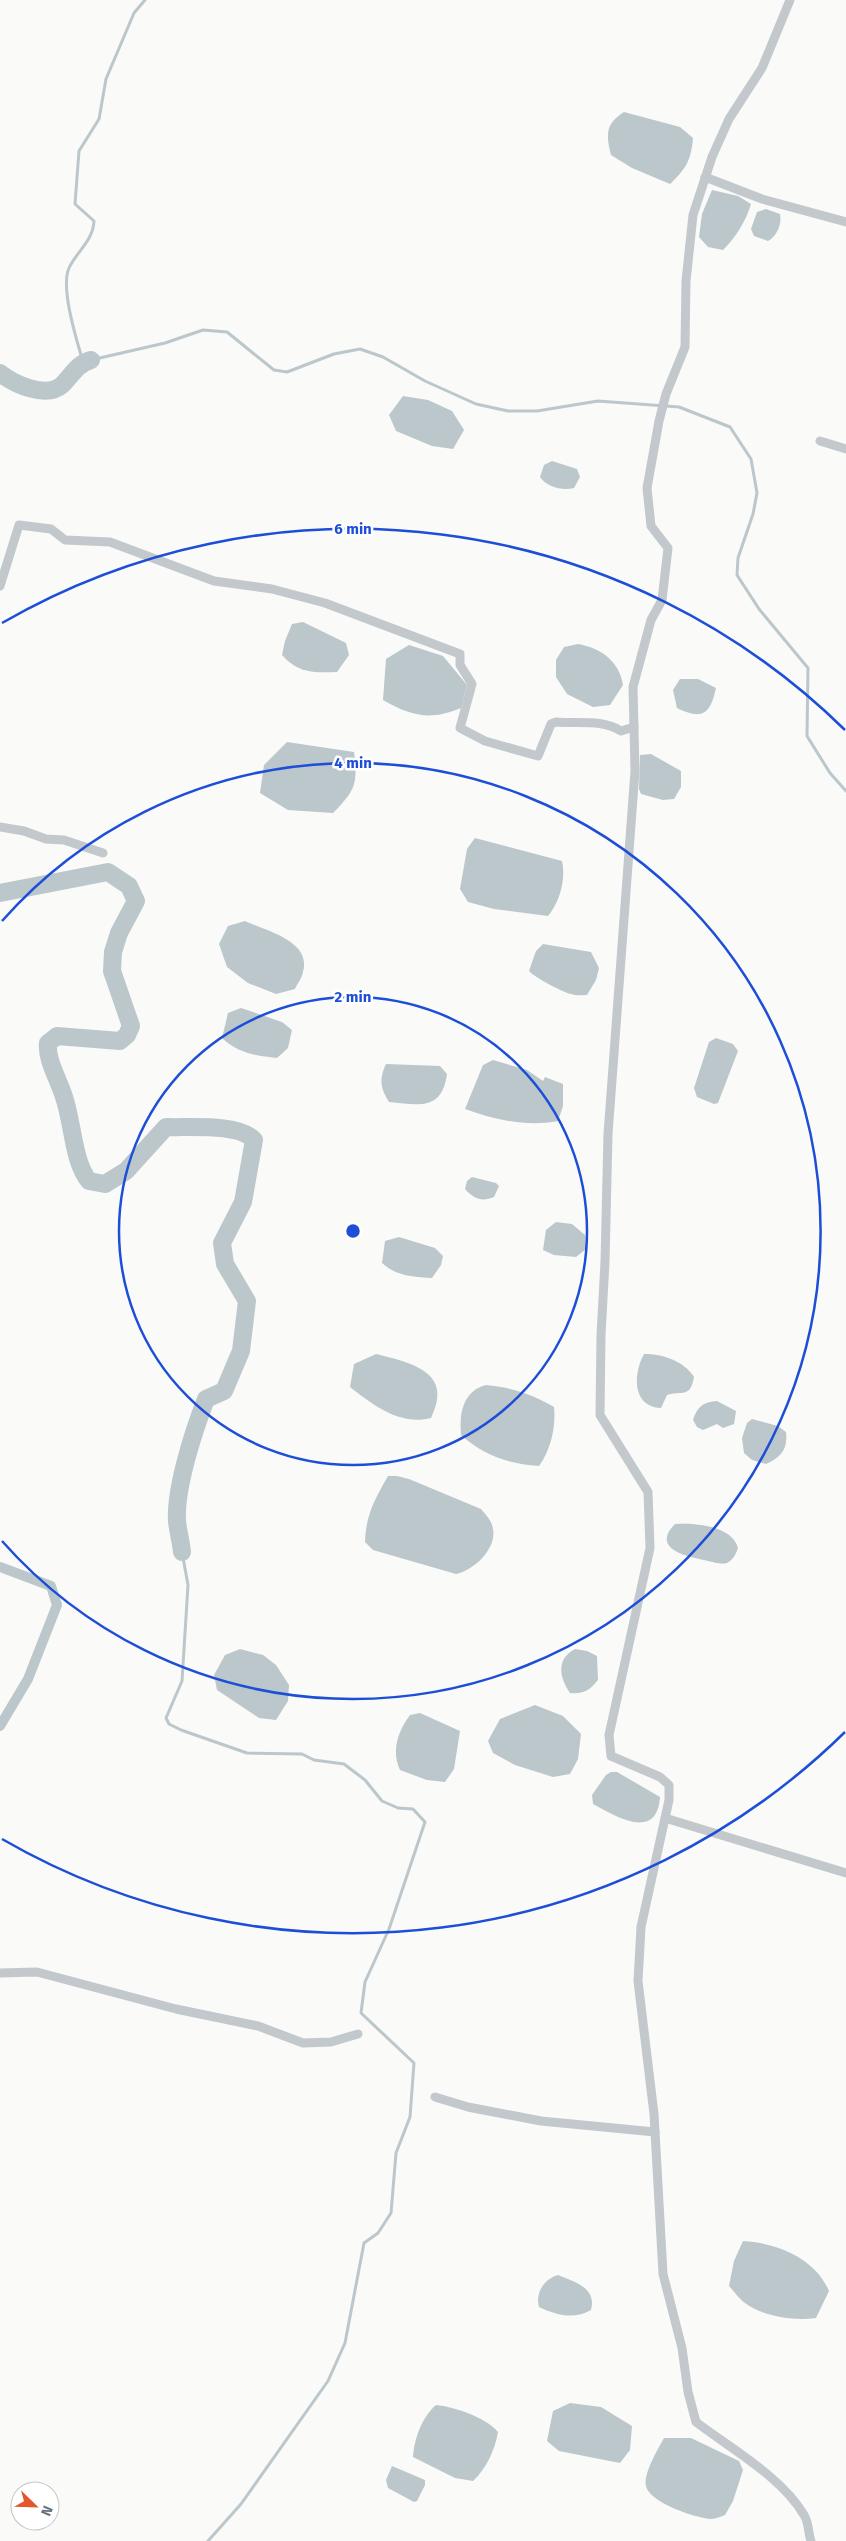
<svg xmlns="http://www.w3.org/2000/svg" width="846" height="2541" font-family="'Fira Sans',sans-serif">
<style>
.water{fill:#bbc7cb}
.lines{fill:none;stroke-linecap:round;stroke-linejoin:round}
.stream{stroke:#bbc7cb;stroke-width:3}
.canal{stroke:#bbc7cb;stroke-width:10}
.river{stroke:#bbc7cb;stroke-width:18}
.street{stroke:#c3c8cc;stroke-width:9}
.ring{fill:none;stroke:#1d4ed8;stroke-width:2.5}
.centre{fill:#1d4ed8;stroke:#fff;stroke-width:2.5}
.ring-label{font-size:15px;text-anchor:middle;font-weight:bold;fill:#1d4ed8;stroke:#fff;stroke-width:5;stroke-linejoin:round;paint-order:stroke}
</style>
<rect width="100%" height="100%" fill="#fafaf8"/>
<g class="water">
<path d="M624,112L680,127L693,138C691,160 686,169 670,184L632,168L611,155C606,135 605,124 624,112Z"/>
<path d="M712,190L738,196L751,204C746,221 736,237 723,250L708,247L699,237L702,214Z"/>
<path d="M766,209L780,214C782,224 777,236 768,241L754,236L751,229L757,212Z"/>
<path d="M403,396L428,400L452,411L464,430L453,449L432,446L396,431L389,415Z"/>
<path d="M552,461L577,469L580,477L574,488C562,491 547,487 540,477L544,465Z"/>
<path d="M303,622L346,643L349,655L337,672C314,673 298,673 282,655L285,641L292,624Z"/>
<path d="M578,644C601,648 619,661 623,685L610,705L593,707L567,694L556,677V660L564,647Z"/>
<path d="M409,645L443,656L467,685L461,708C430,721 411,716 383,700L386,659Z"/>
<path d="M680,679H698L716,688C710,715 702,720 677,708L673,690Z"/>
<path d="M287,742L354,752C358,785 355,790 333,813L288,810L260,793L264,765Z"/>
<path d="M651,754L681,771V787L674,799L663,800L641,794L639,789L640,755Z"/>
<path d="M475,838L562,861C566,879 560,901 548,916L494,909L468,902L460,889L467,849Z"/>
<path d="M245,921C266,931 312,941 303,972C302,978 297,984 295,989L276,994L248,983L227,967L219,944L228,926Z"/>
<path d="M543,944L591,952L599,968L596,980L587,995C582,995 576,996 571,994C564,993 534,977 529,971L536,951Z"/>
<path d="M241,1008L282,1022L292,1030L288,1048L277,1058C256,1056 238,1053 222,1038L228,1013Z"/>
<path d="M716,1038L733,1044L738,1051L718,1103L714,1104L697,1097L694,1088L709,1042Z"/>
<path d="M493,1060L527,1070L543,1081L545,1077L563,1084V1106L558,1121C527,1127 495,1120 465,1109L483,1065Z"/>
<path d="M386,1064L440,1066L447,1074C442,1111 419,1105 389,1102C380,1088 379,1079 386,1064Z"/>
<path d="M472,1177L496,1183L499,1186L494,1197C482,1202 474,1199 465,1189L467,1181Z"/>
<path d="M556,1222L572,1224L585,1235L586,1249L576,1257L554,1255L543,1250L546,1230Z"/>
<path d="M399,1237L435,1248L443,1256L441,1265L432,1278C413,1277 396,1276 382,1263L385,1241Z"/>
<path d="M376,1354C412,1363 454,1372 431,1418C400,1426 373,1405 350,1387L354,1364Z"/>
<path d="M644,1354C663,1354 684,1361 694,1377C690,1399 682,1390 667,1395L661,1408C632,1407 633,1374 644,1354Z"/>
<path d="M486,1385C510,1387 534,1395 554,1407C556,1427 551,1449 539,1466C508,1464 483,1455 461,1435C459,1413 463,1391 486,1385Z"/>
<path d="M717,1401L736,1411L734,1424L723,1428L717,1424L703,1430L697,1427L693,1420C697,1407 703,1402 717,1401Z"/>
<path d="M752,1419L778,1426L786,1432C788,1449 781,1457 766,1464L752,1460L744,1453L742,1438L747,1423Z"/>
<path d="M388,1476H397L409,1479L481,1509C486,1515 492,1521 493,1529C497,1549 473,1571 456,1574L373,1550L365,1542C366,1514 375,1499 388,1476Z"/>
<path d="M675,1524C694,1523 732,1525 738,1548C736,1554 733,1560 727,1563C720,1565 710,1561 704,1560C685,1556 651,1548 675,1524Z"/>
<path d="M240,1649L263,1655L276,1665L289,1685L288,1701L276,1720L259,1718L217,1690L214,1675L225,1655Z"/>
<path d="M575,1649L587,1651L597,1656L598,1680C589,1691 583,1694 570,1693C559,1677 556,1659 575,1649Z"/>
<path d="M535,1705L563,1716L581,1734L578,1759L570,1774L553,1777L515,1765L493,1753L488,1741L500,1719Z"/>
<path d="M420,1713L460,1731L454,1769L445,1782L427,1780L400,1770C391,1751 398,1731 410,1715Z"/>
<path d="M611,1772H617L660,1797C657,1842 615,1816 593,1804L592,1795L606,1775Z"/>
<path d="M743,2241C777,2243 815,2258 829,2291L816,2318C794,2321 764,2317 745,2303C739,2299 734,2291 729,2286L734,2261Z"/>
<path d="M558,2275C575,2282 597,2288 591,2310C574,2320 556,2315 539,2307C535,2293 544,2279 558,2275Z"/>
<path d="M570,2403L601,2407L632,2426L630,2450L620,2463L559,2451L547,2441L553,2411Z"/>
<path d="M436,2405C455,2407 485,2417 498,2432C495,2450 486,2469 473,2481L455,2478L413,2457C414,2439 422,2417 436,2405Z"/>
<path d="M664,2438H691L739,2461L743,2470L733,2501L725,2515C720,2517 715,2519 710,2519C694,2517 650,2503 646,2486C643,2474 658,2449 664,2438Z"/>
<path d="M392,2466L425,2480V2485L417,2501L414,2502L388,2488L386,2480Z"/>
</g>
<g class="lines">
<g class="stream">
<path d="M91,360L165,343L203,330L227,332L274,370L287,372L334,354L360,349L383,357L425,381L476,404L508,411H537L598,401L679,407L730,427L751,459L757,493L753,514L738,558L737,575L759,609L808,668L807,736L830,773L846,791"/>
<path d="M83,362C77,341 60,288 69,268C77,251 93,241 94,221L75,204L79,151L99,119L106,79L134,13L145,0"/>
<path d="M182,1552L188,1585L182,1681L166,1718L169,1724L181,1730L247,1753L302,1754L314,1760L344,1764L365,1780L382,1801L398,1808L413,1809L425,1822L389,1929L365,1982L361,2013L414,2063L410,2117L396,2153L391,2213L378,2233L364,2243L345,2343L328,2381L241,2504L208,2541"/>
</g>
<path class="canal" d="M0,1567L51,1586L57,1605L28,1679L0,1726"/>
<g class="river">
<path d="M0,373C14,384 46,399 62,385C72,375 77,364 91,360"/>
<path d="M0,893L108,872L129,886L136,901L119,933L113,952L112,971L131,1026L127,1035L120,1041L57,1036L48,1043C46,1060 59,1080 64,1097C73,1123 73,1162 89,1181L105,1184L126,1171L166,1127C188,1128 239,1123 254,1140L243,1202L222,1243L225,1264L247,1301L241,1351L224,1391L206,1399C194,1430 175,1488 177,1521C178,1531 181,1542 182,1552"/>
</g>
<g class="street">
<path d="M790,0L762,68L729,119L712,157L693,215L686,281L685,347L666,394L659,421L647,488L651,526L668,548L662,600L651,620L633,687L635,771L608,1134L605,1262L601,1335L600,1415L648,1492L650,1548L609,1735L611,1756L660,1777L669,1785V1800L641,1927L638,1981L654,2114L663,2274L682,2348L688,2392L696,2422C730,2448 782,2477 804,2515C809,2522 808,2533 811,2541"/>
<path d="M705,177L762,199L846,222"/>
<path d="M820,441L846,449"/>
<path d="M0,586L19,525L51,529L65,540L110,542L214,581L272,589L325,603L460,654V665L472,684L460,728L485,741L538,756L551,724L556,722C578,724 602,719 621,731L634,727"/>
<path d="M0,827L24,831L46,839L64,840L103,853"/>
<path d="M665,1818L846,1873"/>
<path d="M0,1973L37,1972L176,2009L258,2026L303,2043L331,2042L358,2034"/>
<path d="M435,2097L468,2107L541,2121L655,2132"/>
</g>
</g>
<g class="ring">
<circle cx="353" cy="1231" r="234"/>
<path d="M2 921A468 468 0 1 1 2 1541"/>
<path d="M845 1732A702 702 0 0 1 2 1839M2 623A702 702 0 0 1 845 730"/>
</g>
<circle cx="353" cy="1231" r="8" class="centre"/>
<g class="ring-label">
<text x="353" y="534">6 min</text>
<text x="353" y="768">4 min</text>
<text x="353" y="1002">2 min</text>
</g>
<g transform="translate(35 2506) rotate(113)"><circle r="24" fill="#ffffff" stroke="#c1c8cd"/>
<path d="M0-4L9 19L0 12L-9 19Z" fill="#e4572e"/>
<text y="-8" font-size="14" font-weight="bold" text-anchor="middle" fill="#657683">N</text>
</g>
</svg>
